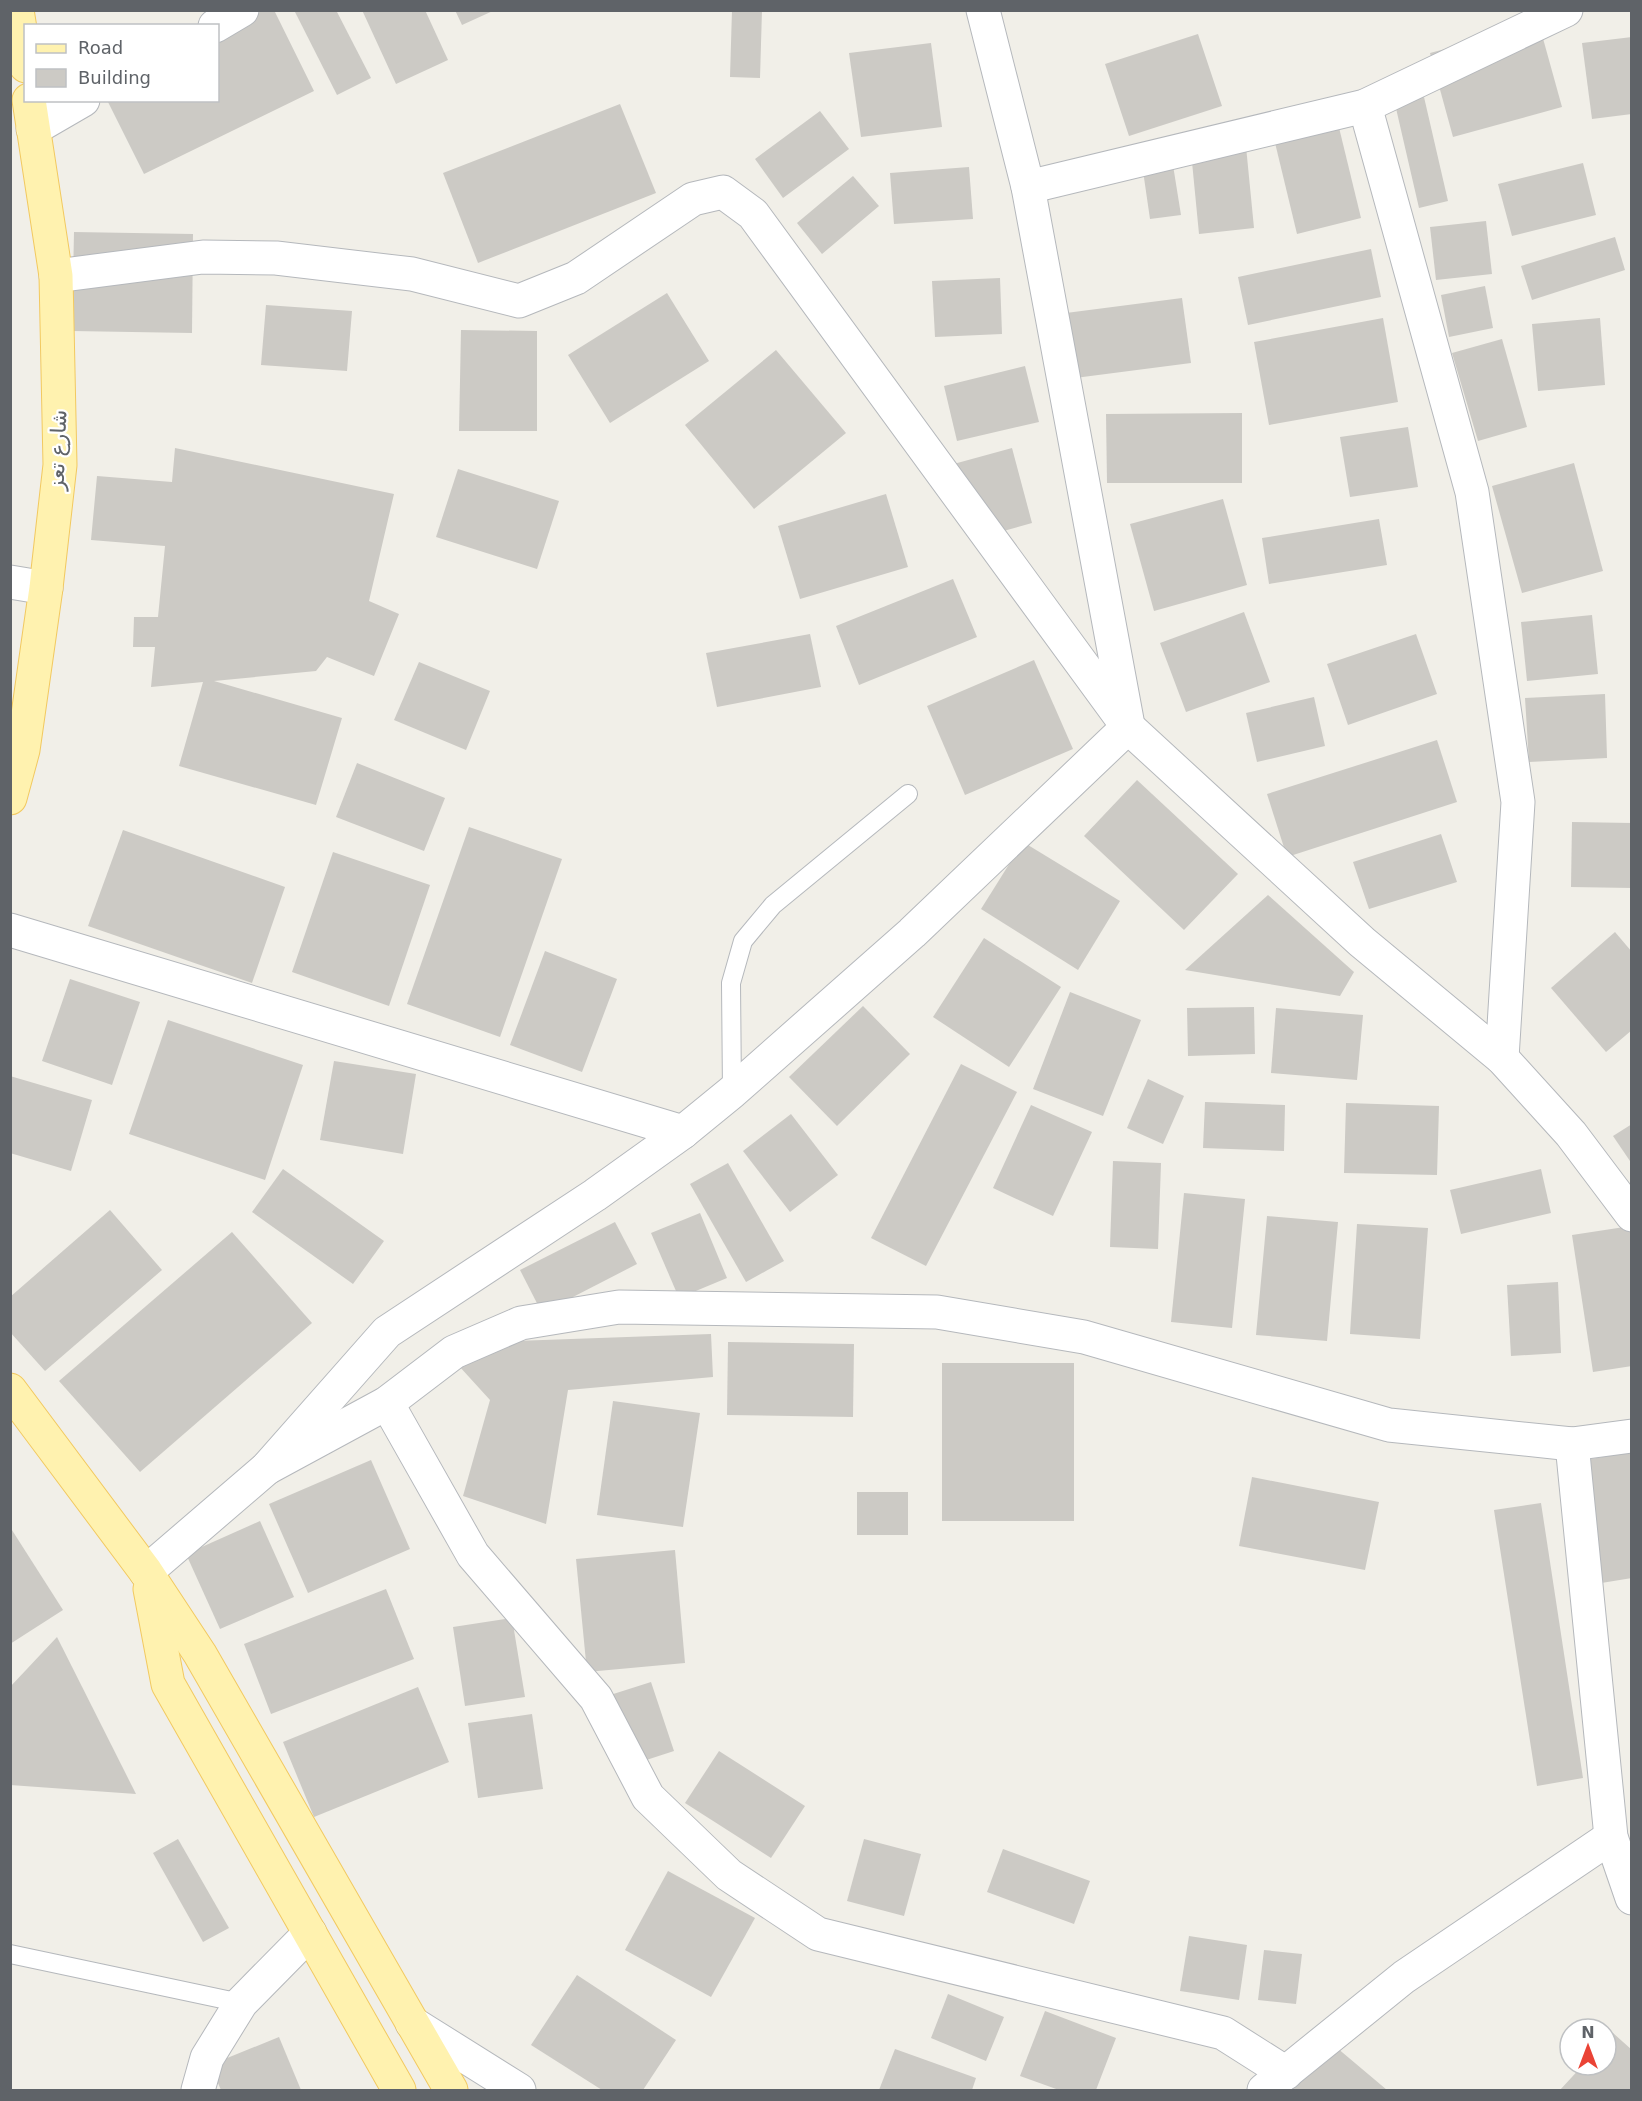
<svg xmlns="http://www.w3.org/2000/svg" width="1642" height="2101" font-family="'DejaVu Sans','Noto Sans Arabic',sans-serif">
<style>
.building{fill:#cccac5}
.lines{fill:none;stroke-linecap:round;stroke-linejoin:round}
.lane-casing{stroke:#b5b8bc;stroke-width:20}
.street-casing{stroke:#b5b8bc;stroke-width:35}
.primary-casing{stroke:#f2c960;stroke-width:35}
.lane{stroke:#fff;stroke-width:18}
.street{stroke:#fff;stroke-width:33}
.primary{stroke:#fff2af;stroke-width:33}
.labels{text-anchor:middle;stroke-width:4.5;stroke-linejoin:round;paint-order:stroke}
.street-label{font-size:21px;fill:#5f6368;stroke:#fff}
</style>
<rect width="100%" height="100%" fill="#f1efe8"/>
<g class="building">
<path d="M264,10H274L314,91L144,174L107,100H218V33Z"/>
<path d="M294,10H336L371,78L337,95Z"/>
<path d="M362,10H425L448,60L396,84Z"/>
<path d="M455,10H495L462,25Z"/>
<path d="M732,10H762L760,78L730,77Z"/>
<path d="M1539,24L1562,107L1453,137L1430,53Z"/>
<path d="M1198,34L1222,106L1129,136L1105,64Z"/>
<path d="M1632,37V114L1592,119L1582,43Z"/>
<path d="M931,43L942,127L861,137L849,53Z"/>
<path d="M1424,97L1448,201L1419,208L1395,104Z"/>
<path d="M620,104L656,193L478,263L443,173Z"/>
<path d="M1334,107L1361,218L1297,234L1270,122Z"/>
<path d="M820,111L849,149L783,198L755,159Z"/>
<path d="M1244,126L1254,228L1199,234L1189,131Z"/>
<path d="M1172,159L1181,215L1150,219L1142,164Z"/>
<path d="M1583,163L1596,215L1512,236L1498,184Z"/>
<path d="M969,167L973,219L894,224L890,173Z"/>
<path d="M853,176L879,206L822,254L797,223Z"/>
<path d="M1486,221L1492,274L1436,280L1430,227Z"/>
<path d="M74,232L193,234L192,333L72,331Z"/>
<path d="M1615,237L1625,270L1532,300L1521,266Z"/>
<path d="M1371,249L1381,297L1248,325L1238,277Z"/>
<path d="M1000,278L1002,334L935,337L932,281Z"/>
<path d="M1485,286L1493,328L1449,337L1441,295Z"/>
<path d="M667,293L709,361L610,423L568,355Z"/>
<path d="M1182,298L1191,363L1075,378L1066,313Z"/>
<path d="M266,305L352,311L347,371L261,365Z"/>
<path d="M1383,318L1398,402L1269,425L1254,342Z"/>
<path d="M1600,318L1605,385L1538,391L1532,324Z"/>
<path d="M461,330L537,331V431H459Z"/>
<path d="M1502,339L1527,427L1478,441L1452,353Z"/>
<path d="M776,350L846,433L754,509L685,425Z"/>
<path d="M1025,366L1039,422L957,441L944,386Z"/>
<path d="M1242,413V483H1107L1106,414Z"/>
<path d="M1408,427L1418,487L1350,497L1340,437Z"/>
<path d="M175,448L394,494L369,601L399,614L374,676L327,657L316,671L214,681L342,718L316,805L179,766L203,682L151,687L155,647H133L134,617H158L165,546L91,540L97,476L172,482Z"/>
<path d="M1012,448L1032,523L971,540L950,465Z"/>
<path d="M1574,463L1603,571L1522,593L1492,486Z"/>
<path d="M458,469L559,501L537,569L436,537Z"/>
<path d="M886,494L908,567L800,599L778,526Z"/>
<path d="M1223,499L1247,585L1154,611L1130,524Z"/>
<path d="M1379,519L1387,565L1269,584L1262,538Z"/>
<path d="M953,579L977,637L859,685L836,626Z"/>
<path d="M1244,612L1270,682L1186,712L1160,643Z"/>
<path d="M1592,615L1598,674L1527,681L1521,622Z"/>
<path d="M810,634L821,687L717,707L706,653Z"/>
<path d="M1416,634L1437,694L1348,725L1327,664Z"/>
<path d="M1034,660L1073,749L965,795L927,706Z"/>
<path d="M419,662L490,691L466,750L394,720Z"/>
<path d="M1605,694L1607,758L1529,762L1525,698Z"/>
<path d="M1314,697L1325,746L1257,762L1246,713Z"/>
<path d="M1437,740L1457,802L1287,857L1267,794Z"/>
<path d="M357,763L445,798L424,851L336,817Z"/>
<path d="M1137,780L1238,874L1184,930L1084,836Z"/>
<path d="M1572,822L1632,823V888L1571,887Z"/>
<path d="M469,827L562,859L500,1037L407,1004Z"/>
<path d="M123,830L285,887L252,983L88,926Z"/>
<path d="M1441,834L1457,882L1369,909L1353,862Z"/>
<path d="M1023,842L1120,901L1078,970L981,909Z"/>
<path d="M333,852L430,885L389,1006L292,972Z"/>
<path d="M1268,895L1354,972L1340,996L1185,970Z"/>
<path d="M1615,932L1632,952V1030L1606,1052L1551,988Z"/>
<path d="M984,938L1061,987L1009,1067L933,1017Z"/>
<path d="M545,951L617,979L582,1072L510,1045Z"/>
<path d="M70,979L140,1002L112,1085L42,1061Z"/>
<path d="M1070,992L1141,1020L1103,1116L1033,1089Z"/>
<path d="M863,1006L910,1054L837,1126L789,1077Z"/>
<path d="M1254,1007L1255,1054L1188,1056L1187,1008Z"/>
<path d="M1276,1008L1363,1015L1357,1080L1271,1073Z"/>
<path d="M168,1020L303,1065L265,1180L129,1134Z"/>
<path d="M334,1061L416,1074L403,1154L320,1140Z"/>
<path d="M961,1064L1017,1092L926,1266L871,1238Z"/>
<path d="M10,1076L92,1100L71,1171L10,1153Z"/>
<path d="M1148,1079L1184,1096L1163,1144L1127,1128Z"/>
<path d="M1205,1102L1285,1105L1284,1151L1203,1148Z"/>
<path d="M1346,1103L1439,1106L1437,1175L1344,1173Z"/>
<path d="M1031,1105L1092,1132L1053,1216L993,1188Z"/>
<path d="M791,1114L838,1175L790,1212L743,1151Z"/>
<path d="M1632,1124V1164L1613,1136Z"/>
<path d="M1113,1161L1161,1163L1158,1249L1110,1247Z"/>
<path d="M728,1163L784,1261L746,1282L690,1184Z"/>
<path d="M283,1169L384,1241L353,1284L252,1212Z"/>
<path d="M1541,1169L1551,1213L1461,1234L1450,1190Z"/>
<path d="M1184,1193L1245,1199L1232,1328L1171,1322Z"/>
<path d="M110,1210L162,1270L45,1371L10,1332V1297Z"/>
<path d="M700,1213L727,1278L679,1298L651,1233Z"/>
<path d="M1267,1216L1338,1222L1327,1341L1256,1335Z"/>
<path d="M615,1222L637,1264L542,1313L520,1270Z"/>
<path d="M1357,1224L1428,1228L1420,1339L1350,1334Z"/>
<path d="M1631,1226L1632,1366L1593,1372L1572,1235Z"/>
<path d="M232,1232L312,1323L140,1472L59,1381Z"/>
<path d="M1558,1282L1561,1353L1511,1356L1507,1285Z"/>
<path d="M711,1334L713,1377L568,1390L546,1524L463,1496L490,1400L459,1366L484,1342Z"/>
<path d="M728,1342L854,1344L853,1417L727,1415Z"/>
<rect x="942" y="1363" width="132" height="158"/>
<path d="M613,1401L700,1413L683,1527L597,1515Z"/>
<path d="M1632,1452V1578L1589,1585L1567,1463Z"/>
<path d="M371,1460L410,1549L308,1593L269,1504Z"/>
<path d="M1252,1477L1379,1502L1365,1570L1239,1546Z"/>
<rect x="857" y="1492" width="51" height="43"/>
<path d="M1541,1503L1583,1778L1537,1786L1494,1510Z"/>
<path d="M260,1521L294,1597L220,1629L186,1554Z"/>
<path d="M10,1527L63,1610L10,1644Z"/>
<path d="M675,1550L685,1663L587,1672L576,1559Z"/>
<path d="M386,1589L414,1659L271,1714L244,1644Z"/>
<path d="M512,1618L525,1697L465,1706L453,1627Z"/>
<path d="M57,1637L136,1794L10,1785V1687Z"/>
<path d="M651,1682L674,1751L631,1765L607,1696Z"/>
<path d="M418,1687L449,1762L314,1817L283,1742Z"/>
<path d="M532,1714L543,1789L478,1798L468,1723Z"/>
<path d="M719,1751L805,1806L771,1858L685,1803Z"/>
<path d="M178,1839L229,1928L203,1942L153,1853Z"/>
<path d="M864,1839L921,1854L904,1916L847,1901Z"/>
<path d="M1003,1849L1090,1881L1074,1924L987,1892Z"/>
<path d="M668,1871L755,1918L711,1997L625,1950Z"/>
<path d="M1189,1936L1247,1945L1239,2000L1180,1991Z"/>
<path d="M1264,1950L1302,1954L1296,2004L1258,2000Z"/>
<path d="M577,1975L676,2040L643,2090H602L531,2045Z"/>
<path d="M948,1994L1004,2017L986,2061L931,2038Z"/>
<path d="M1045,2011L1116,2038L1096,2090H1059L1020,2076Z"/>
<path d="M1613,2033L1632,2050V2090H1560L1583,2065H1606V2040Z"/>
<path d="M279,2037L301,2090H221L210,2065Z"/>
<path d="M1330,2042L1387,2090H1288Z"/>
<path d="M895,2049L976,2078L972,2090H879Z"/>
</g>
<g class="lines">
<defs>
<g id="lane">
<path d="M732,1092L731,983L743,941L773,905L908,794"/>
<path d="M10,1954L241,2003"/>
</g>
<g id="street">
<path d="M983,10L1028,187L1127,720"/>
<path d="M215,26L242,10"/>
<path d="M1365,106L1472,492L1518,802L1502,1058"/>
<path d="M33,129L83,100"/>
<path d="M1028,187L1365,106L1566,10"/>
<path d="M56,276L203,257L276,258L412,274L519,301L576,278L693,199L723,192L753,214L1128,727L1362,942L1502,1058L1571,1134L1632,1215"/>
<path d="M10,582L46,588"/>
<path d="M10,930L683,1132"/>
<path d="M387,1403L473,1555L596,1698L648,1797L729,1875L818,1934L1223,2033L1286,2073"/>
<path d="M1572,1444L1611,1837L1632,1898"/>
<path d="M267,1468L387,1403L454,1352L521,1323L619,1307L937,1312L1084,1337L1389,1425L1572,1444L1632,1436"/>
<path d="M146,1572L267,1468L387,1332L595,1195L683,1132L732,1092L912,933L1128,727"/>
<path d="M412,2023L519,2090"/>
<path d="M198,2090L207,2058L241,2003L310,1933"/>
<path d="M1264,2090L1404,1977L1611,1837"/>
</g>
<g id="primary">
<path d="M17,10L26,66"/>
<path d="M10,798L23,750L46,588L60,465L56,276L29,100"/>
<path d="M10,1390L146,1572L200,1654L451,2090"/>
<path d="M150,1589L168,1684L399,2090"/>
</g>
</defs>
<use href="#lane" class="lane-casing"/>
<use href="#street" class="street-casing"/>
<use href="#primary" class="primary-casing"/>
<use href="#lane" class="lane"/>
<use href="#street" class="street"/>
<use href="#primary" class="primary"/>
</g>
<g class="labels">
<g class="street-label">
<text transform="translate(58 450) rotate(-88)" y="7">شارع تعز</text>
</g>
</g>
<rect width="1642" height="2101" fill="none" stroke="#5f6368" stroke-width="24"/>
<rect x="24" y="24" width="195" height="78" fill="#ffffff" stroke="#bfc1c3" stroke-width="1.5"/>
<rect x="36" y="44" width="30" height="9" fill="#fff2af" stroke="#bfc1c3" stroke-width="1.5"/>
<text x="78" y="54" font-size="18" fill="#5f6368">Road</text>
<rect x="36" y="69" width="30" height="18" fill="#cccac5" stroke="#bfc1c3" stroke-width="1.5"/>
<text x="78" y="84" font-size="18" fill="#5f6368">Building</text>
<g transform="translate(1588 2047)"><circle r="28" fill="#ffffff" stroke="#bfc1c3" stroke-width="1.5"/>
<path d="M0-4.5L10 22L0 15L-10 22Z" fill="#ea4335"/>
<text y="-9" font-size="16" font-weight="bold" text-anchor="middle" fill="#5f6368">N</text>
</g>
</svg>
